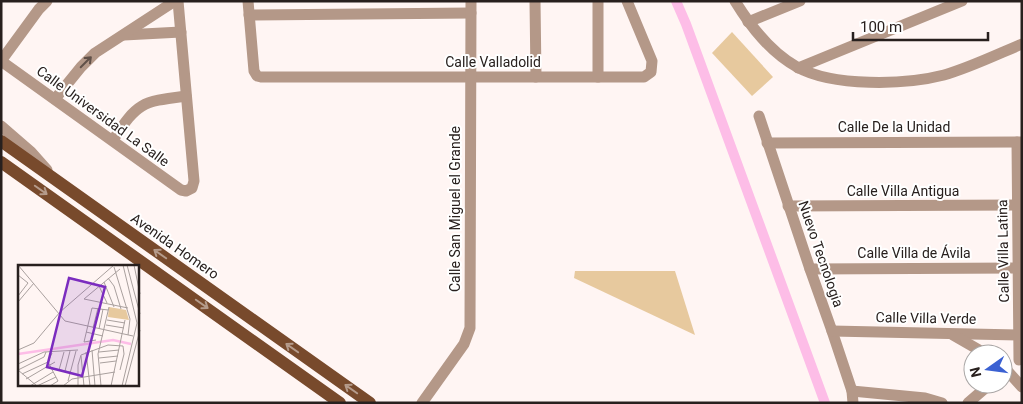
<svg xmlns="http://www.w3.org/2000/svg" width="1023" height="404" font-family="Roboto,sans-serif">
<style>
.park{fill:#e7c99e}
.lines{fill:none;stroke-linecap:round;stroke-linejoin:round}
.canal{stroke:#fdbde7;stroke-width:10}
.minor{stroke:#b49888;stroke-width:11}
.major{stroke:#784a2c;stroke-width:12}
.oneway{stroke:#605048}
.oneway2{stroke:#b59b8b}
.labels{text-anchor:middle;stroke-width:4;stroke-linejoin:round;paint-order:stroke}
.street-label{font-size:14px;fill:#28201e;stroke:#fff}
.inset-river{fill:none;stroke:#fdbde7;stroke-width:2.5}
.inset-road{fill:none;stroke:#a9a09e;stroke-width:1}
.view{fill:#7b2cbf;fill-opacity:0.15;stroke:#7b2cbf;stroke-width:2.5}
.inset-edge{fill:none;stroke:#28201e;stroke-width:2.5}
</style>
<rect width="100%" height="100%" fill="#fff5f3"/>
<g class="park">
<path d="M732,32L773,77L752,96L712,53Z"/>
<path d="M575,271H675L695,335L574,278Z"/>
</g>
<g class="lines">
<path class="canal" d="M676,1L686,24L825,403"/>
<g class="minor">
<path d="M248,1L254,71L257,76L261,77H644L651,72L652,61L627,1"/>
<path d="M535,1L536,77"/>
<path d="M735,1C751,27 770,52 797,67C833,87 905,85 944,75C969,68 998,54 1022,44"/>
<path d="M249,15L471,13"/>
<path d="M748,22L800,1"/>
<path d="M124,35L181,32"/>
<path d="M1,61L181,190L186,191L192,188L194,181L178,1"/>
<path d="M1,61L39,9L47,1"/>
<path d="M798,68L962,1"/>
<path d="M598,77V1"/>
<path d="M55,99L81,67L95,53L175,1"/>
<path d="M759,116L810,269L832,331L852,391L853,403"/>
<path d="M1,126L31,152L47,170"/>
<path d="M113,140C138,102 141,102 186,96"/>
<path d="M1017,142L1019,360"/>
<path d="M767,143L1022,142"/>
<path d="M788,206L1018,205"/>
<path d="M810,269L1018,268"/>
<path d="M832,331L1019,335"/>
<path d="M953,335L986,354"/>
<path d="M1003,366L1022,387"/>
<path d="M852,391L925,398L942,403"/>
<path d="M422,403L464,344L470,328L471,1"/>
<path d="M968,403L990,384"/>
</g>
<g class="major">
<path d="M1,141L370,403"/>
<path d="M1,162L340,403"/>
</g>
</g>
<defs><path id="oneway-shaft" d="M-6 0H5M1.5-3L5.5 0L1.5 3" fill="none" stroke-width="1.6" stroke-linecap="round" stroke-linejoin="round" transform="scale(1.25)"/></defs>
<use class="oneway" href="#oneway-shaft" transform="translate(86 62) rotate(-45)"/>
<g class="oneway2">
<use href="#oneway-shaft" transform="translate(41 190) rotate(35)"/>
<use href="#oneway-shaft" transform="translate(160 254) rotate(-145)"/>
<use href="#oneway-shaft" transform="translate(202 304) rotate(35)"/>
<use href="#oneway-shaft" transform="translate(292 348) rotate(-145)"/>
<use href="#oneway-shaft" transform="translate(351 389) rotate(-145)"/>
</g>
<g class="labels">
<g class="street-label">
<text x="493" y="67">Calle Valladolid</text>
<text transform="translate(103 116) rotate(36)" y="5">Calle Universidad La Salle</text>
<text x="894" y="132">Calle De la Unidad</text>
<text x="903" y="196">Calle Villa Antigua</text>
<text transform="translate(455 209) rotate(-90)" y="5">Calle San Miguel el Grande</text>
<text transform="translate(175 246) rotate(35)" y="5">Avenida Homero</text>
<text transform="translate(1003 251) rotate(-91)" y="5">Calle Villa Latina</text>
<text x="914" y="258">Calle Villa de Ávila</text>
<text transform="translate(821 254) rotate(71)" y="5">Nuevo Tecnologia</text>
<text transform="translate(926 318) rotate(1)" y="5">Calle Villa Verde</text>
</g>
</g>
<g transform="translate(18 265)">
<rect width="121" height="121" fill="#fff5f3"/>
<path d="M91,42L108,45L111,55L90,52Z" fill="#e7c99e"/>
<path class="inset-river" d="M0,89L95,75L113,79"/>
<path class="inset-road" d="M0,0L47,56L115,71M109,0L122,49M116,0L122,29M96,2L112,54L110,70M0,10L10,18L0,31M90,13L96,21L103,44M86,17L96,42M81,21L89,38M66,34L110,43M66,34L102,4M0,37L16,18M89,55L107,58M88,60L106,63M75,63L80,43M81,64L85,44M68,67L85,71M78,75L66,77L74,43L90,45M0,85L16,78L42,47L96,0M74,85L77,121M68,87L72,121M81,87L101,85M63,90L90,80L105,81L106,89L102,105M63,91L66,121M81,93L100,91M30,97L40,116L32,121M82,98L98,96M0,99L26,87L60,85M33,103L52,107M0,105L26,92L28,87M0,105L19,121M41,105L46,87M47,106L52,86M4,109L30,97L34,88M8,114L37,97M50,116L58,86M12,121L35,107M19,121L38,112M45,121L54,114L97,107M60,121V100L63,90M83,121L80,89L91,42M93,121L107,55M104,121L119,58L105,0M107,121L122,65"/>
<path class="view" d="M51,13L87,22L64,111L29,102Z"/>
<rect width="121" height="121" class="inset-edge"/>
</g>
<rect width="1023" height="404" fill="none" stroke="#28201e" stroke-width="5"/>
<g transform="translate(988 369) rotate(256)"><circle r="24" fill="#ffffff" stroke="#a9a6a5"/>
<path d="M0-4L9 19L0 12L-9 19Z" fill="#3b61d2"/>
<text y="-8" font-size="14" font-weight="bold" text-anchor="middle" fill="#28201e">N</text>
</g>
<path d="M853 32v8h135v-8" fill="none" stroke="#28201e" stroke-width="2.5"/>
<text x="860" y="32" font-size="15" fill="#28201e" stroke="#ffffff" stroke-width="4" paint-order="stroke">100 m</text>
</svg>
